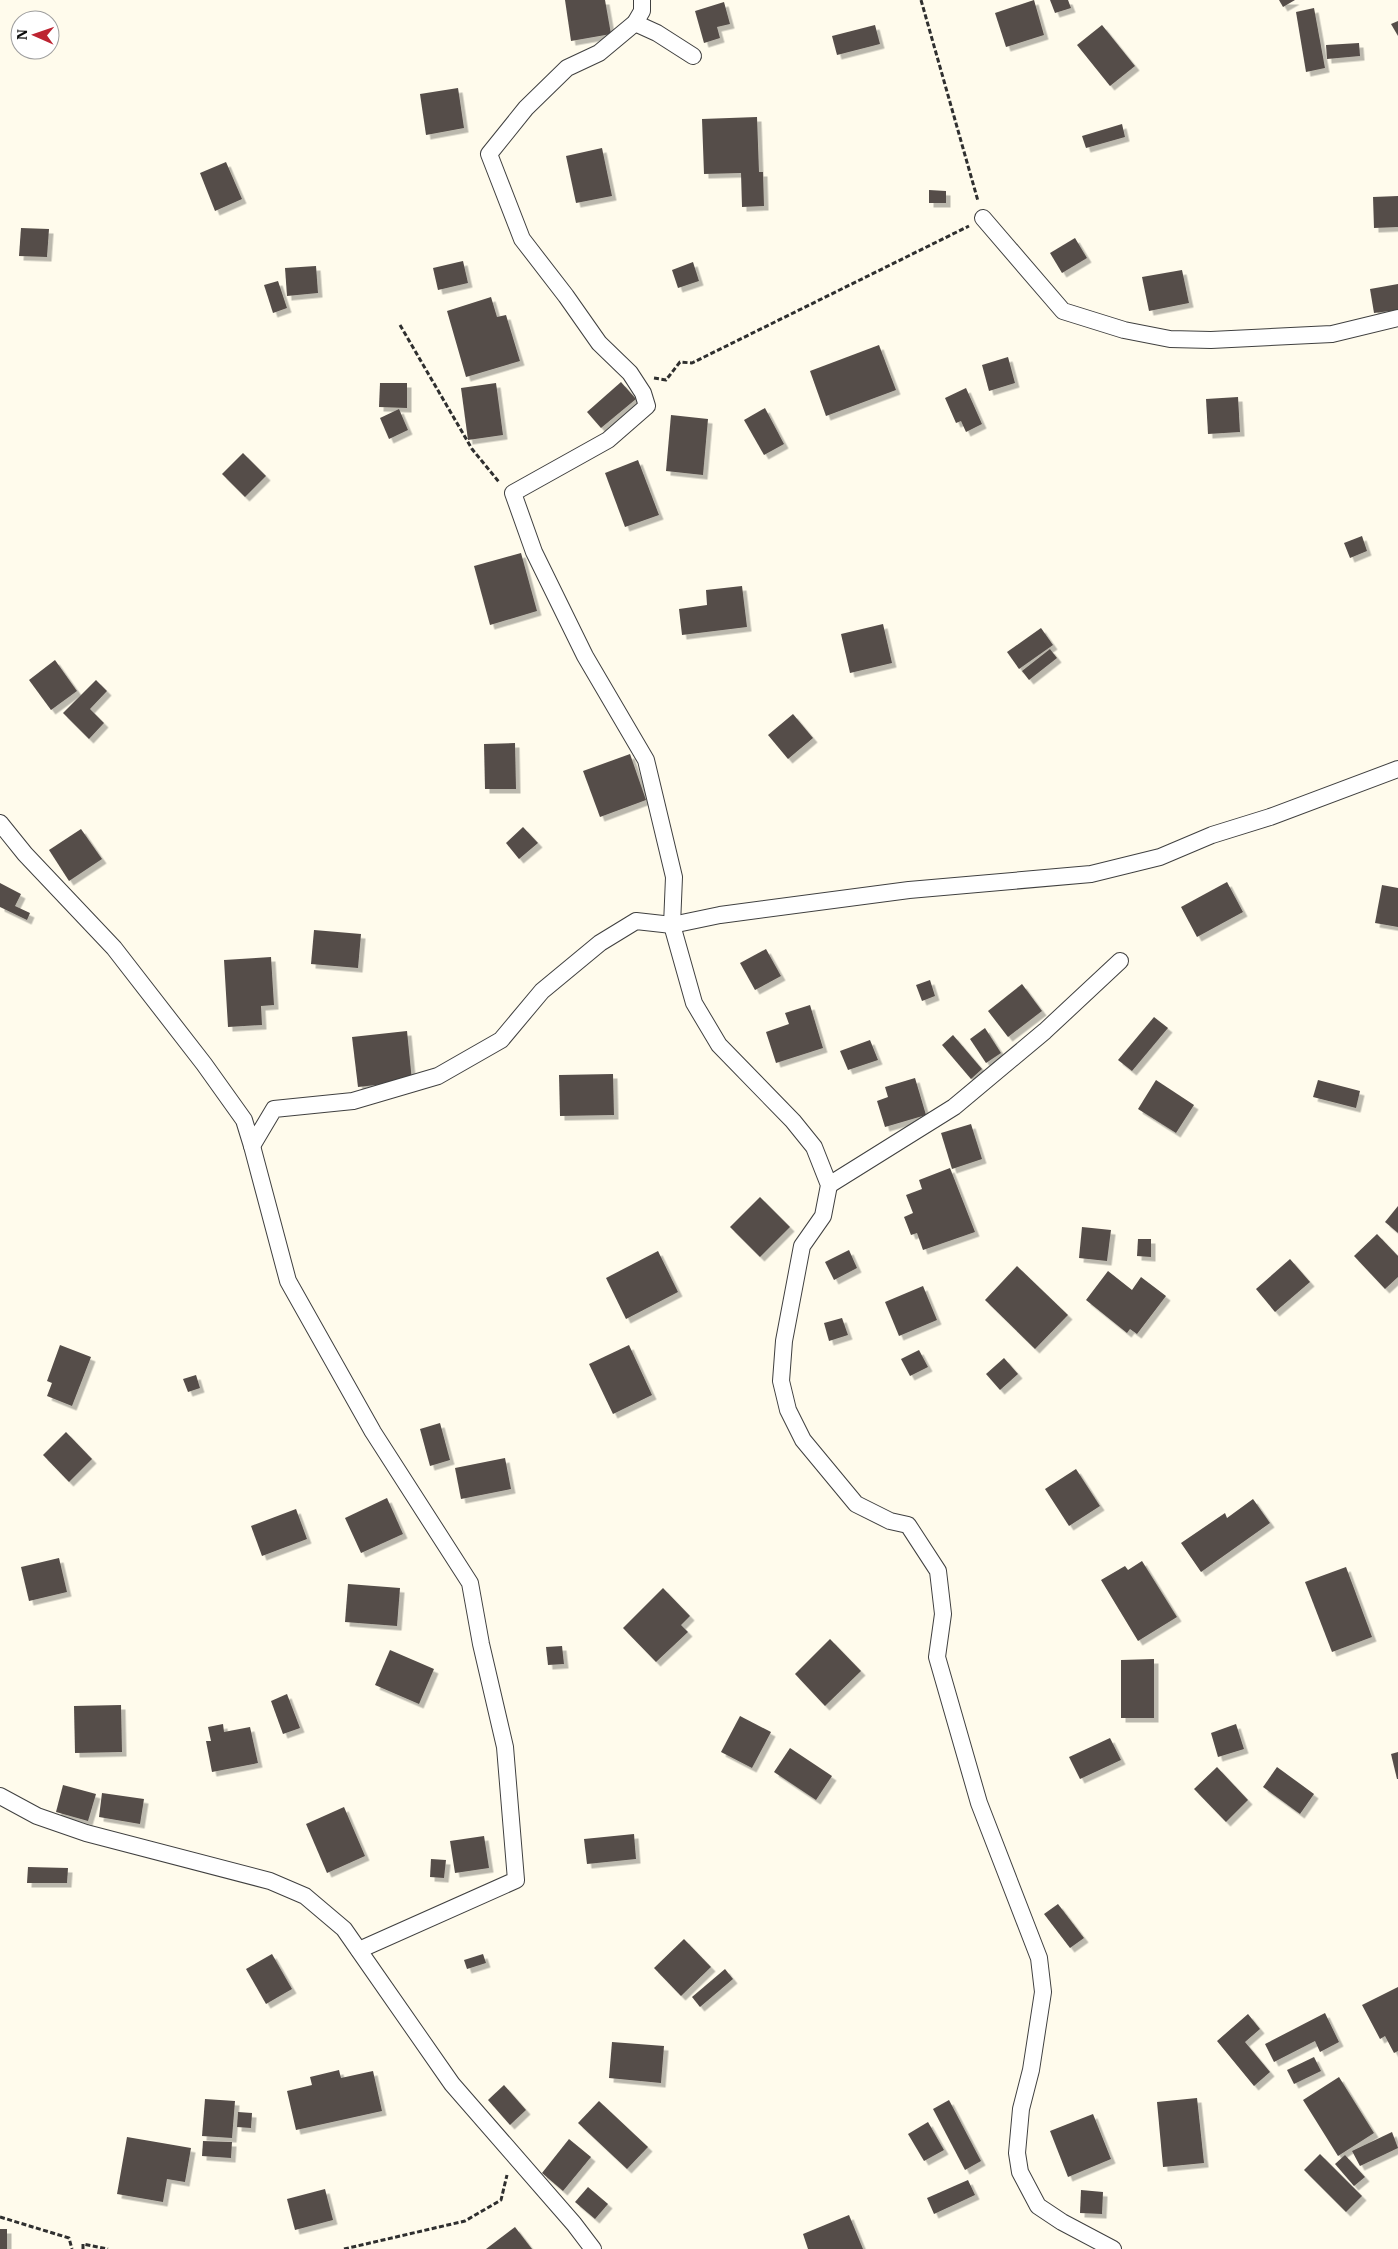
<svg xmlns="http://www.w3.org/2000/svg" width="1398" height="2249" font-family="'IBM Plex Serif',serif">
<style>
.building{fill:#554d49;filter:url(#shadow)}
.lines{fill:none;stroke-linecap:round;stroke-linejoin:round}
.minor-casing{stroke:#404040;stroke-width:18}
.path{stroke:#2f2f2f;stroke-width:3;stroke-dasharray:5 2.5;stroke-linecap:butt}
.minor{stroke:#fff;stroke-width:16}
</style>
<defs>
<filter id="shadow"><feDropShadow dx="4.5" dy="4.5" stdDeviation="0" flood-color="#0004"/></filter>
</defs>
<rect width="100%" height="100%" fill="#fffbec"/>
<g class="building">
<path d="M565,0H605L611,34L571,41Z"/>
<path d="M1034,0L1044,35L1006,47L995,13Z"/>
<path d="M1050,0H1068L1071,8L1055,13Z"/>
<path d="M1279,0H1295L1283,7Z"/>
<path d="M724,2L730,24L717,27L720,38L704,43L695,11Z"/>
<path d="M1314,8L1325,68L1306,72L1296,12Z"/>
<path d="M1398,21V36L1391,24Z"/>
<path d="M875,25L880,44L837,55L832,36Z"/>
<path d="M1102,25L1135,66L1110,86L1077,45Z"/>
<path d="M1359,43L1360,56L1327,59L1326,45Z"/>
<path d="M458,88L464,128L426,135L420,94Z"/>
<path d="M757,117L759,172H763L764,206L742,207L741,173L704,174L702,119Z"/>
<path d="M1122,124L1125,137L1086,148L1082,136Z"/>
<path d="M602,148L612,196L576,203L566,156Z"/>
<path d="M226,162L242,199L215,211L200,173Z"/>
<path d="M929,190L946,191V203H929Z"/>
<path d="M1398,196V227L1374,228L1373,197Z"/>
<path d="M21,228L49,229L47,257L19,256Z"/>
<path d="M1075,238L1087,258L1062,273L1050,253Z"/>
<path d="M463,261L468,283L438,290L433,268Z"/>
<path d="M693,262L699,281L678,288L672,270Z"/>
<path d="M316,266L318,293L287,296L285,268Z"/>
<path d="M1182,270L1189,303L1149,311L1142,277Z"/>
<path d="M278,281L287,308L273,313L264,285Z"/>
<path d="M1398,284V310L1374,313L1370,289Z"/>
<path d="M491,297L497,317L506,315L520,361L466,377L447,311Z"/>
<path d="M879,345L896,390L826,416L810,371Z"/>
<path d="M1008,357L1015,383L989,391L982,365Z"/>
<path d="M621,382L636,399L601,428L587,412Z"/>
<path d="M380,383H407V408L379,407Z"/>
<path d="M496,383L503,435L468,440L461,388Z"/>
<path d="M966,388L982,424L966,432L961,421L956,423L945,398Z"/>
<path d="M1238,397L1240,432L1208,434L1206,399Z"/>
<path d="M765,408L784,444L764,455L744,420Z"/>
<path d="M399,409L408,430L389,439L380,418Z"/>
<path d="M671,415L708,419L703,475L666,471Z"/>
<path d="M243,453L266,476L245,497L222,474Z"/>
<path d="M638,460L659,515L625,527L605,473Z"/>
<path d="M1362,536L1367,551L1350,558L1344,543Z"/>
<path d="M521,553L537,611L490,625L474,566Z"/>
<path d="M742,586L747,627L682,635L679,609L707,605L706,590Z"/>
<path d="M883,624L892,663L850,673L841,634Z"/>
<path d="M1041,628L1053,645L1019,669L1007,652Z"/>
<path d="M1050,649L1057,658L1029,680L1022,671Z"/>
<path d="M55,660L77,691L51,710L29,680Z"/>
<path d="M96,680L107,691L90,709L104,723L89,739L63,713Z"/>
<path d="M793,714L813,738L788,759L768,735Z"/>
<path d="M515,743L516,789H485L484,744Z"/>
<path d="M630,754L646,800L600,817L583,771Z"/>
<path d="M523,827L538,843L519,859L506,843Z"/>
<path d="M81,829L102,859L69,881L49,850Z"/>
<path d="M1227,882L1243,912L1197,937L1181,907Z"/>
<path d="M0,883L21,894L15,906L30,913L27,920L0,907Z"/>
<path d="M1382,885L1398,888V927L1375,923Z"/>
<path d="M314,930L361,934L358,968L311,964Z"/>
<path d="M766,949L781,976L755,990L740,963Z"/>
<path d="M271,957L274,1005L261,1006L262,1025L228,1027L224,960Z"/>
<path d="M930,980L935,996L922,1001L916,985Z"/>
<path d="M1022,984L1042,1011L1008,1037L988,1011Z"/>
<path d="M810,1005L823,1048L776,1063L766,1032L789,1024L785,1013Z"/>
<path d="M1154,1017L1168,1028L1132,1071L1118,1060Z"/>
<path d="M985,1028L1001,1053L986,1063L970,1039Z"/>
<path d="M407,1031L412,1081L358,1087L352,1037Z"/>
<path d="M953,1035L982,1069L971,1079L942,1045Z"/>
<path d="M870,1040L878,1060L848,1070L840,1051Z"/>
<path d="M613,1074L614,1115L560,1116L559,1075Z"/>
<path d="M915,1078L926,1115L885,1127L877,1101L888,1097L885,1087Z"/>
<path d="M1156,1080L1194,1105L1176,1133L1138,1109Z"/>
<path d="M1318,1080L1360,1091L1356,1108L1313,1097Z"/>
<path d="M971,1124L982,1159L952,1169L941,1133Z"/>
<path d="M950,1168L975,1232L923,1250L917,1233L911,1235L904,1217L913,1213L906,1195L922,1189L919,1180Z"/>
<path d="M760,1197L790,1227L760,1257L730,1227Z"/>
<path d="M1398,1206V1233L1385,1222Z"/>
<path d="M1082,1227L1111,1230L1107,1261L1079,1258Z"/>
<path d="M1377,1234L1398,1256V1277L1385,1289L1354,1256Z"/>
<path d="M1138,1239H1151V1257L1137,1256Z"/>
<path d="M849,1250L857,1268L834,1280L825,1262Z"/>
<path d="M658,1251L678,1292L626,1319L606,1278Z"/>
<path d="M1290,1259L1310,1282L1275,1312L1256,1289Z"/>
<path d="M1017,1266L1068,1315L1035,1349L985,1300Z"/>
<path d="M1108,1271L1132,1290L1141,1277L1166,1296L1137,1334L1130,1329L1127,1333L1086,1300Z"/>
<path d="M923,1286L937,1320L899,1336L885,1302Z"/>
<path d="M842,1318L848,1335L829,1341L824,1323Z"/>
<path d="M60,1345L91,1357L72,1406L47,1396L52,1383L47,1381Z"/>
<path d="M629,1345L652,1395L613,1414L589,1364Z"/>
<path d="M919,1350L928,1367L910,1376L901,1359Z"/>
<path d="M1004,1358L1018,1374L1000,1390L986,1374Z"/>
<path d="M196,1375L200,1388L188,1392L183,1379Z"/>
<path d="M440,1423L450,1460L430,1466L420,1429Z"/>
<path d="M66,1432L92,1459L69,1482L43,1455Z"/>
<path d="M505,1458L511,1489L461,1499L455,1468Z"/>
<path d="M1076,1469L1100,1506L1069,1526L1045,1489Z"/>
<path d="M387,1498L403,1534L361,1553L345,1518Z"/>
<path d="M1253,1499L1270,1523L1201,1572L1181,1543L1225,1513L1227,1518Z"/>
<path d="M296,1509L307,1539L262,1556L251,1526Z"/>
<path d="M59,1558L67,1592L29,1601L21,1567Z"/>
<path d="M1142,1561L1177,1617L1138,1641L1101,1580L1125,1566L1128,1570Z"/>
<path d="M1346,1567L1372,1637L1332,1652L1305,1582Z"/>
<path d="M348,1584L400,1588L397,1626L345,1622Z"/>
<path d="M663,1588L690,1616L681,1625L688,1632L656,1662L623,1628Z"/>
<path d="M830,1639L861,1671L825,1706L795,1674Z"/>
<path d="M562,1646L564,1664L548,1665L546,1647Z"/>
<path d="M390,1650L434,1669L419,1704L375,1685Z"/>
<path d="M1154,1659V1718H1121V1660Z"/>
<path d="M287,1694L300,1728L283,1734L271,1701Z"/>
<path d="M121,1705L122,1752L75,1753L74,1706Z"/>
<path d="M740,1716L771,1732L752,1768L721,1752Z"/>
<path d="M223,1724L224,1732L250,1727L258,1763L212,1772L206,1741H211L208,1727Z"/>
<path d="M1236,1724L1244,1749L1218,1757L1211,1733Z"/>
<path d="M1110,1738L1121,1760L1080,1779L1069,1757Z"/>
<path d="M790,1748L832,1776L816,1800L774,1772Z"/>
<path d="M1398,1752V1779H1397L1391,1754Z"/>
<path d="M1217,1767L1248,1800L1226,1822L1194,1789Z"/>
<path d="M1277,1767L1314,1794L1300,1814L1263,1787Z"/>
<path d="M63,1785L96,1794L88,1821L56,1812Z"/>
<path d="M102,1793L144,1799L140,1824L99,1817Z"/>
<path d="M344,1807L365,1856L327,1873L306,1824Z"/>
<path d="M634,1834L636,1859L587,1864L584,1839Z"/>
<path d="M484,1836L489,1868L455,1873L450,1841Z"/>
<path d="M431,1859L446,1860L444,1878L430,1877Z"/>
<path d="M28,1867L68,1868L67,1883H27Z"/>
<path d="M1058,1904L1084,1938L1070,1948L1044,1914Z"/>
<path d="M684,1939L711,1967L681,1996L654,1968Z"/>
<path d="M272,1954L292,1989L266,2004L246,1969Z"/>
<path d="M483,1954L486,1963L467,1969L464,1960Z"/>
<path d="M725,1969L733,1979L700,2007L692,1997Z"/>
<path d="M1398,1987V2051L1394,2053L1385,2036L1380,2039L1362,2005Z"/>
<path d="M1325,2013L1339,2042L1320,2052L1315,2041L1274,2062L1265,2044Z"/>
<path d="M1248,2014L1260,2029L1245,2042L1270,2072L1254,2086L1217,2041Z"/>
<path d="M612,2042L664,2046L661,2083L609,2078Z"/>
<path d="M1314,2057L1321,2071L1294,2084L1287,2070Z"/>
<path d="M339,2070L341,2078L373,2071L382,2111L296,2130L287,2091L312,2085L310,2077Z"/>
<path d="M1339,2077L1374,2133L1338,2156L1303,2100Z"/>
<path d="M504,2085L526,2110L510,2125L488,2100Z"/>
<path d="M1197,2098L1204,2163L1163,2167L1157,2102Z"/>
<path d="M205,2099L235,2101L232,2138L202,2136Z"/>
<path d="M949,2100L981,2161L965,2170L933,2109Z"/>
<path d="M599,2101L648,2147L627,2169L578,2123Z"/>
<path d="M238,2112L252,2113L251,2128L237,2127Z"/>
<path d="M1093,2114L1111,2159L1068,2177L1050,2131Z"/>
<path d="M928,2122L944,2150L924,2161L908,2134Z"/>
<path d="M1392,2132L1398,2148L1360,2166L1352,2151Z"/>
<path d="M127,2137L191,2148L185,2182L167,2179L163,2202L117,2194Z"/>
<path d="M569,2139L591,2157L563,2191L542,2173Z"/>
<path d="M203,2141L232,2142L231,2158L202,2156Z"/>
<path d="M1320,2154L1362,2196L1346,2212L1304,2170Z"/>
<path d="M1345,2155L1365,2177L1354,2186L1335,2164Z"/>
<path d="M968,2180L975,2195L934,2214L927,2198Z"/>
<path d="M588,2187L608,2204L595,2219L575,2202Z"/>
<path d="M325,2189L333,2220L295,2230L287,2199Z"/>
<path d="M1081,2190L1103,2192L1102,2214L1080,2213Z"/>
<path d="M849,2215L863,2249H808L803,2234Z"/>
<path d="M515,2227L532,2249H486Z"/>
<rect x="0" y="2229" width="7" height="20"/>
</g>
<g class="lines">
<defs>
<g id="minor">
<path d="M642,0V11L635,23L599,53L567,68L526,108L489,154L522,239L566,296L599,343L630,373L643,393L647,406L608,440L513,493L534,552L585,656L646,760L674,877L672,925L694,1003L719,1045L793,1121L814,1147L829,1185L823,1216L802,1246L784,1341L781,1381L788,1410L803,1440L856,1504L890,1521L908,1525L938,1571L943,1614L937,1657L979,1803L1039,1958L1043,1992L1031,2070L1021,2109L1017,2153L1020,2172L1038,2206L1062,2222L1113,2249"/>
<path d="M635,23L657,33L693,56"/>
<path d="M983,218L1063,311L1124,330L1170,339L1211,340L1332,334L1398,318"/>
<path d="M0,823L25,854L114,948L204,1064L244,1120L252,1146L274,1109L353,1101L438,1076L501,1040L542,991L600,943L636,921L672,925L720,915L909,890L1091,874L1160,857L1212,835L1270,817L1398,769"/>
<path d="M252,1146L288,1281L373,1432L470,1583L481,1644L505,1747L516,1880L359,1950"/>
<path d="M829,1185L954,1107L1045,1031L1120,961"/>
<path d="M0,1796L37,1816L86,1833L270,1881L305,1896L344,1929L452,2084L574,2224L593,2249"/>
</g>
</defs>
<use href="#minor" class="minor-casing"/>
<g class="path">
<path d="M921,0L978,201"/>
<path d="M400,325L472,449L499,482"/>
<path d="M654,378L666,380L680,362L692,363L969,226"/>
<path d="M0,2217L69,2238L72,2249"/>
<path d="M83,2249V2244L108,2249"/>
<path d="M344,2249L465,2221L501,2200L507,2175"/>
</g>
<use href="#minor" class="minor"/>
</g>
<g transform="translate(35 35) rotate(272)"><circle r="24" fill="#ffffff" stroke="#9e9e9e"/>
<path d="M0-4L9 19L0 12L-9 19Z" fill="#bd2431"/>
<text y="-8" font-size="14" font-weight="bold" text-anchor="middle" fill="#0d0d0d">N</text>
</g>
</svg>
